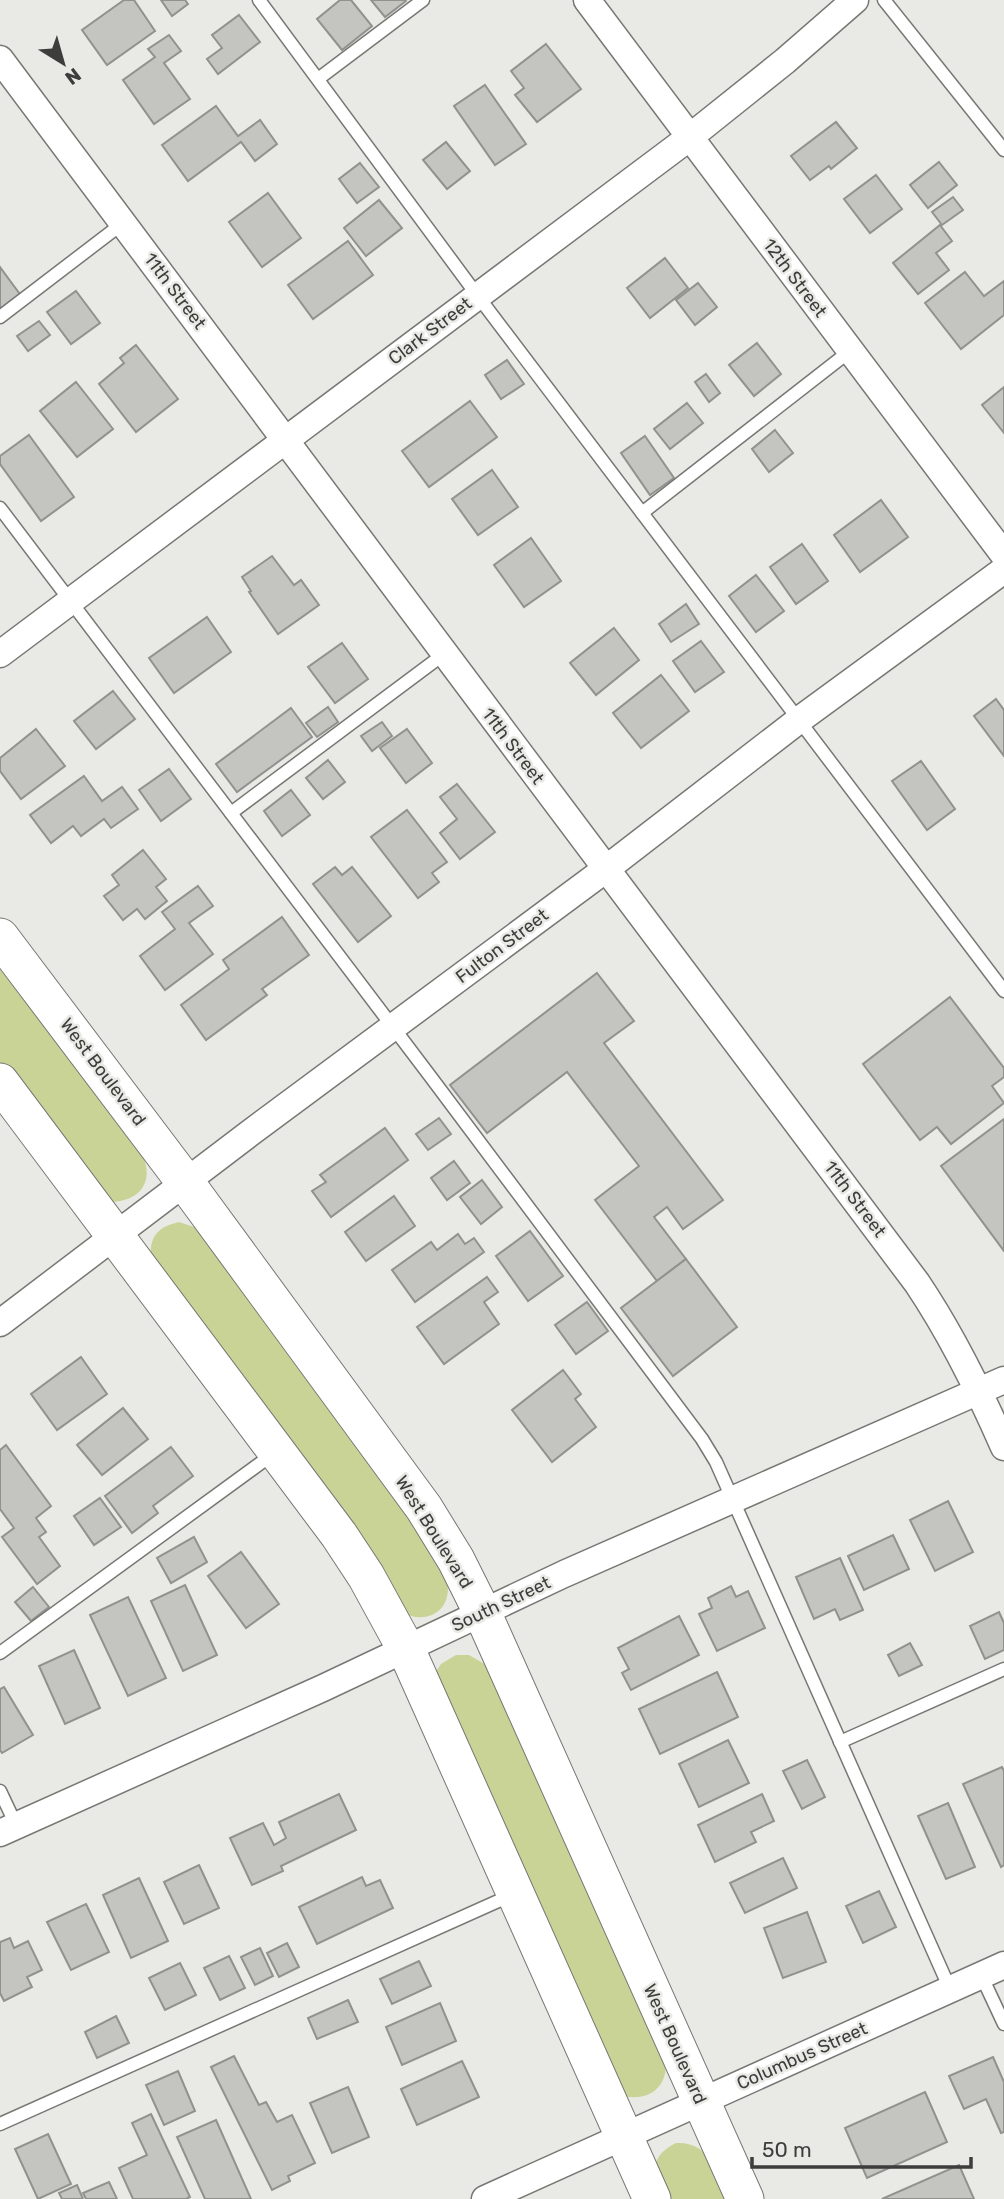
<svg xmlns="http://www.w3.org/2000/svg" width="1004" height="2199" font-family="Rubik,sans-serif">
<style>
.green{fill:#cad396}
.building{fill:#c4c5c1;stroke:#91928e;stroke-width:2}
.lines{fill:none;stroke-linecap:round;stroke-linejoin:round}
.lane-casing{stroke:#777774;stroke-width:15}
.street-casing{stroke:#777774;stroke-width:29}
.secondary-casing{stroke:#777774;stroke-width:39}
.lane{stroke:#fff;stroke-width:12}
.street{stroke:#fff;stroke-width:26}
.secondary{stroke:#fff;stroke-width:37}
.labels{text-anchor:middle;stroke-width:5;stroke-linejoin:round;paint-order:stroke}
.street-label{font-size:18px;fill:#3d3d3b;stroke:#e9eae5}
</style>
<rect width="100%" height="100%" fill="#e9eae5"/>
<g class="green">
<path d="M0,963L143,1156C154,1183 139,1201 111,1202L0,1065Z"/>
<path d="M179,1222L200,1229L389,1483L447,1579C453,1610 429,1625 402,1613L151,1259C149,1237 157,1227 179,1222Z"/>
<path d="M456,1655H469L488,1666L666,2066C665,2090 646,2101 624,2096L435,1673L441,1664Z"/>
<path d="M676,2143C710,2141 717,2174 729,2199H662C652,2175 649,2156 676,2143Z"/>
</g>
<g class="building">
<path d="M124,0H134L155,31L107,65L82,30Z"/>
<path d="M161,0H185L188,4L172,16Z"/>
<path d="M340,0H351L372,26L342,50L317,19Z"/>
<path d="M371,0H405L406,1L385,17Z"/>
<path d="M239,15L260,42L218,74L207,59L222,48L212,35Z"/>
<path d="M169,35L181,51L164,63L190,99L154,124L123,80L155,57L148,49Z"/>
<path d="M546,44L581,89L537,122L515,95L524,88L511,71Z"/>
<path d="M485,85L526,144L495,165L454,106Z"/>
<path d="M216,106L238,136L260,120L277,144L255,161L241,142L188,181L162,145Z"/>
<path d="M836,122L857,148L831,169L829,166L810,180L791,156Z"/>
<path d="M446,142L470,171L447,189L423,160Z"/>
<path d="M939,162L957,185L928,208L910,185Z"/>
<path d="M360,163L379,187L357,203L339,179Z"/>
<path d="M876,175L902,209L870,233L844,199Z"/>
<path d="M268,193L301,238L262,267L229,222Z"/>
<path d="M953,197L963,210L942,225L932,212Z"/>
<path d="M379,200L402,228L366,256L344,228Z"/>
<path d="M940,225L952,241L936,253L949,270L918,294L893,263Z"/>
<path d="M348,241L373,275L313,319L288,285Z"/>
<path d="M665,258L688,288L650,318L627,288Z"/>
<path d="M0,267L22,297L0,313Z"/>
<path d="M965,272L984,296L1004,281V315L961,349L925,303Z"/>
<path d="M698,283L717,307L695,325L676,300Z"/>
<path d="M76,291L100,323L71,344L47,312Z"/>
<path d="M39,321L50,335L28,351L17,336Z"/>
<path d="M757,343L781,374L754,396L729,365Z"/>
<path d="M136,345L178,399L136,432L99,384L124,363L120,358Z"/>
<path d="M507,360L524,384L501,399L485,375Z"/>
<path d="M706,374L720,393L709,402L695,382Z"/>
<path d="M76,382L113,429L77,457L40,411Z"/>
<path d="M1004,387V433L982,405Z"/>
<path d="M470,401L497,437L429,487L402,451Z"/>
<path d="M687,403L703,423L670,449L654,429Z"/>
<path d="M775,430L793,453L769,472L752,449Z"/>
<path d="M29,435L74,497L41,521L0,464V456Z"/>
<path d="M645,436L674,478L650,495L621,453Z"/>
<path d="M492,470L518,507L478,535L452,499Z"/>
<path d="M881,500L908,537L860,572L834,535Z"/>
<path d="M531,538L561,581L524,607L494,565Z"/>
<path d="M802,544L828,581L796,604L770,567Z"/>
<path d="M272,556L294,585L301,580L319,605L278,634L249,592L251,591L242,577Z"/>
<path d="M756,575L784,611L756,632L729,596Z"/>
<path d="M686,604L699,624L671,642L659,624Z"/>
<path d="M207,617L231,652L174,693L149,658Z"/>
<path d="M614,628L639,660L596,695L570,663Z"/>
<path d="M701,641L724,672L695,692L673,661Z"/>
<path d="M342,643L368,679L335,703L308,667Z"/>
<path d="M661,675L689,711L641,748L613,713Z"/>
<path d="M113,691L135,719L96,749L74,721Z"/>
<path d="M996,699L1004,710V756L974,716Z"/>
<path d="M328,707L338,722L317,737L306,723Z"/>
<path d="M291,708L312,737L237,792L216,764Z"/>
<path d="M382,722L392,736L372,751L361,736Z"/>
<path d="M36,729L65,766L21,799L0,771V758Z"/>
<path d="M407,729L432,763L406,783L380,748Z"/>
<path d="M328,760L345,782L323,799L306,778Z"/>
<path d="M921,761L955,809L927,830L892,781Z"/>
<path d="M169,769L191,799L161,821L139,790Z"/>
<path d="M84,776L102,801L122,787L138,809L111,828L104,819L81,836L73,826L51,843L30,815Z"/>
<path d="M457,784L495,832L460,859L440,833L457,819L440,797Z"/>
<path d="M291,790L310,815L282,836L264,811Z"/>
<path d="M407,810L447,862L432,873L439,882L418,898L371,837Z"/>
<path d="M143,850L166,879L156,887L167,901L145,919L137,909L123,920L104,896L119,885L112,875Z"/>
<path d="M335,867L342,875L352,867L391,916L358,942L313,884Z"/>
<path d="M198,886L213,906L189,923L213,954L165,990L140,956L175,929L162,912Z"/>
<path d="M282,917L309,955L262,989L267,995L206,1040L181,1005L229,969L223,960Z"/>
<path d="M597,973L634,1021L604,1043L723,1200L683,1229L667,1207L654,1217L686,1259L657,1281L595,1200L639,1166L567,1072L487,1133L450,1085Z"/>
<path d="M950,997L1004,1068V1077L992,1086L1004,1103L951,1144L937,1127L920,1140L863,1064Z"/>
<path d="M439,1118L451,1134L428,1150L416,1134Z"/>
<path d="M1004,1119V1251L941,1166Z"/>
<path d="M385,1128L408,1160L331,1217L312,1191L326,1182L320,1175Z"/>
<path d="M454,1161L470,1183L447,1200L431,1178Z"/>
<path d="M482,1180L502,1207L481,1224L460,1197Z"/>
<path d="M394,1196L415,1226L366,1261L345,1232Z"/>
<path d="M530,1231L563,1276L528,1301L496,1256Z"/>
<path d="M458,1234L465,1244L474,1238L484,1252L415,1302L392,1270L431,1242L437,1250Z"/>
<path d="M686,1259L737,1327L673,1376L621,1308Z"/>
<path d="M487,1277L498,1292L484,1302L499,1324L444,1364L417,1327Z"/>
<path d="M587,1302L608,1331L576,1354L555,1325Z"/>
<path d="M81,1357L107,1394L57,1430L31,1394Z"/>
<path d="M563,1370L581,1394L575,1399L596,1427L552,1462L512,1410Z"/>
<path d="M123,1408L148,1439L102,1475L77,1445Z"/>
<path d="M6,1445L51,1506L36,1518L46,1532L39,1537L60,1566L37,1584L2,1537L14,1528L0,1509V1450Z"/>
<path d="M171,1447L193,1476L153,1506L158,1513L132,1533L105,1496Z"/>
<path d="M100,1498L121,1527L94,1545L74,1516Z"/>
<path d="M948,1501L973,1552L935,1571L910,1520Z"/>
<path d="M893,1535L909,1569L864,1590L848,1556Z"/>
<path d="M194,1537L207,1562L171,1583L157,1558Z"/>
<path d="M241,1552L279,1604L246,1628L208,1576Z"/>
<path d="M840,1558L863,1610L840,1620L835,1609L814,1619L796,1577Z"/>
<path d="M185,1585L217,1655L183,1671L151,1601Z"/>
<path d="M731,1586L736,1597L748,1591L765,1628L717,1651L699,1614L712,1608L708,1598Z"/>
<path d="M33,1587L49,1607L31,1621L15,1602Z"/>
<path d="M128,1597L166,1678L128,1696L90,1615Z"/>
<path d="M999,1612L1004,1623V1650L985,1659L970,1626Z"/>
<path d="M679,1616L699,1655L631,1690L622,1673L629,1669L618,1648Z"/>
<path d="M910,1643L922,1665L899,1676L888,1655Z"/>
<path d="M74,1650L100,1708L65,1724L39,1666Z"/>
<path d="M717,1672L738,1717L660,1754L639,1709Z"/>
<path d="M4,1687L33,1735L2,1753L0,1750V1689Z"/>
<path d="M728,1740L749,1783L699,1807L679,1764Z"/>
<path d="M807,1760L825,1797L802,1809L783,1771Z"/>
<path d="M1002,1767L1004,1771V1865L1001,1867L963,1784Z"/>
<path d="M339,1794L356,1830L281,1866L283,1871L252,1885L230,1838L263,1823L274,1845L286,1838L279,1822Z"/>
<path d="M762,1794L774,1821L751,1832L756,1842L715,1862L698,1825Z"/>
<path d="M948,1803L975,1867L946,1879L918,1816Z"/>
<path d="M783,1858L797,1888L745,1913L730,1883Z"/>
<path d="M199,1865L219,1908L184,1924L164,1882Z"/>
<path d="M362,1877L366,1886L380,1880L393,1908L317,1944L299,1907Z"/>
<path d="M139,1878L168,1941L131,1958L103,1895Z"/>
<path d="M879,1891L896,1927L863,1943L846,1906Z"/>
<path d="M86,1904L109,1952L71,1970L47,1922Z"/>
<path d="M807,1912L826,1962L783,1978L764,1928Z"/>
<path d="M10,1938L14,1948L28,1941L42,1970L27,1977L32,1987L4,2001L0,1993V1942Z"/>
<path d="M287,1943L299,1967L279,1977L267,1953Z"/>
<path d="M260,1948L273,1976L255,1985L241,1957Z"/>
<path d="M229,1956L245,1988L220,2000L204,1968Z"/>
<path d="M419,1961L431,1986L392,2004L380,1979Z"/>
<path d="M180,1963L196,1995L165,2010L149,1978Z"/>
<path d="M348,2000L358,2022L317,2039L308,2018Z"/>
<path d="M440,2003L456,2041L402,2065L386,2027Z"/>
<path d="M116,2016L129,2043L97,2058L85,2032Z"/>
<path d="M234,2056L259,2105L266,2102L277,2122L292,2115L315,2163L288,2176L290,2181L272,2190L211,2067Z"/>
<path d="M993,2057L1004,2082V2132L1001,2133L986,2099L964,2109L949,2076Z"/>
<path d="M462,2061L479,2097L417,2125L401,2089Z"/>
<path d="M178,2071L195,2111L164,2125L146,2085Z"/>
<path d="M348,2087L369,2137L332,2153L310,2103Z"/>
<path d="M925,2092L947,2142L867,2178L845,2128Z"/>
<path d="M151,2114L190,2197L186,2199H133L119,2168L147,2155L132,2123Z"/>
<path d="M216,2120L251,2199H205L177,2137Z"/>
<path d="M48,2134L71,2184L38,2199L15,2149Z"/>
<path d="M959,2165L974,2199H882Z"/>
<path d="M109,2182L117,2199H86L83,2193Z"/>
<path d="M77,2185L83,2199H62L59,2193Z"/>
</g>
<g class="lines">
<defs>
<g id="lane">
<path d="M259,0L477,295L1004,991"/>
<path d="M884,0L1004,150"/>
<path d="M318,79L423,0"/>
<path d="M0,317L123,223"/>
<path d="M0,508L430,1076L702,1439L716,1462L950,1989"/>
<path d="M642,513L850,351"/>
<path d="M231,813L444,654"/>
<path d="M0,1653L273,1454"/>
<path d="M840,1742L1004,1669"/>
<path d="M0,1791L16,1825"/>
<path d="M981,1975L1004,2024"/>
<path d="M0,2124L514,1894"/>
</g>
<g id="street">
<path d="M587,0L1004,555"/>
<path d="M0,59C305,468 611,875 917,1283C952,1335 979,1390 1004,1447"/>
<path d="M0,654L690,137L785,61L855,0"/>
<path d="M0,1323L250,1133L606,869L799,720L1004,570"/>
<path d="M0,1833L323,1688L564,1574L1004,1380"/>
<path d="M485,2199L1004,1965"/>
</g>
<g id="secondary">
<path d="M0,937L185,1182L424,1508L456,1560L482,1612L745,2199"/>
<path d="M0,1082L339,1535L366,1576L406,1649L652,2199"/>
</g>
</defs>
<use href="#lane" class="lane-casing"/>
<use href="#street" class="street-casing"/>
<use href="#secondary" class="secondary-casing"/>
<use href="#lane" class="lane"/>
<use href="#street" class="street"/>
<use href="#secondary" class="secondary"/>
</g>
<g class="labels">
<g class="street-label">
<text transform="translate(795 278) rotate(53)" y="6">12th Street</text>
<text transform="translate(175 291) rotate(53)" y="6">11th Street</text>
<text transform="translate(430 331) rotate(-37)" y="6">Clark Street</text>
<text transform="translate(513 746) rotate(53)" y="6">11th Street</text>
<text transform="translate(502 946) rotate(-37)" y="6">Fulton Street</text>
<text transform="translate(103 1072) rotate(53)" y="6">West Boulevard</text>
<text transform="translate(855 1199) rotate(53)" y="6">11th Street</text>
<text transform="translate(434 1532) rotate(58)" y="6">West Boulevard</text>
<text transform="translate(501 1604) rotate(-25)" y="6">South Street</text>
<text transform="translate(675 2044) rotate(66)" y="6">West Boulevard</text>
<text transform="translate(802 2056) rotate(-24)" y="6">Columbus Street</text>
</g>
</g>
<g transform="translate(63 63) rotate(143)" stroke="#e9eae5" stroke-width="5" paint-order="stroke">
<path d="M0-5L12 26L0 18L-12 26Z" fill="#3d3d3b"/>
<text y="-10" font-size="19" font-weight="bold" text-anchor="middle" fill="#3d3d3b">N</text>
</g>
<path d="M752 2157v10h219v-10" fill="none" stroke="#3d3d3b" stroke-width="3.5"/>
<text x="762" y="2157" font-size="21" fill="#3d3d3b" stroke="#e9eae5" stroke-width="5" paint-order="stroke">50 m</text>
</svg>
